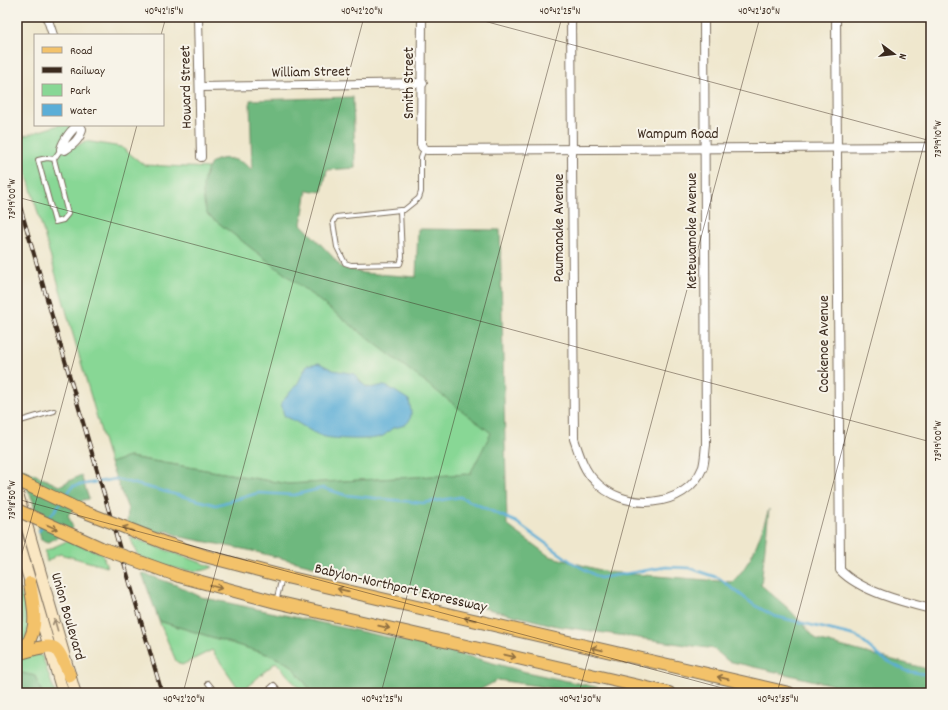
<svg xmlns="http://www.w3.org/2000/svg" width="948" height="710" font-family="Dekko,sans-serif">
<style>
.green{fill:#88d795;stroke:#62805a}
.forest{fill:#6eb87e;stroke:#54714e}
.water{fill:#5baed7;stroke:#4b6c7a}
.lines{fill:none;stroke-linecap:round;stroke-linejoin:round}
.stream{stroke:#5baed7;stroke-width:2.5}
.lane-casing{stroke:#7a6c5b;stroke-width:6}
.street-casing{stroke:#7a6c5b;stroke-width:10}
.secondary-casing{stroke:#7a6c5b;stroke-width:13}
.primary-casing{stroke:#7a6c5b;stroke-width:14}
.lane{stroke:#fff;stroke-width:4}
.street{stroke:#fff;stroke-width:8}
.secondary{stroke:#fae7c3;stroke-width:11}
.primary{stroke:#f3c26a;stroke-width:12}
.rail-casing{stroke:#3b2a1e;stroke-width:4}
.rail{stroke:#f7f3e8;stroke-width:2.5;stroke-dasharray:8;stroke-linecap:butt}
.primary-bridge-casing{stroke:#7a6c5b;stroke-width:14;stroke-linecap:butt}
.primary-bridge{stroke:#f3c26a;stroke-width:12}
.oneway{stroke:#8e6e40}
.oneway2{stroke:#9a8870}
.ticks{fill:none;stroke:#3b2a1e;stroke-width:1;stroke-opacity:0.45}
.labels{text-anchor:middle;stroke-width:4;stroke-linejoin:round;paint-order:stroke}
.street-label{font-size:15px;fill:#3b2a1e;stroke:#f7f3e8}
.neatline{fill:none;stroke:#3b2a1e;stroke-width:1.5}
.ticks-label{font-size:10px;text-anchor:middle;fill:#3b2a1e}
</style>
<rect width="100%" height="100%" fill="#f7f3e8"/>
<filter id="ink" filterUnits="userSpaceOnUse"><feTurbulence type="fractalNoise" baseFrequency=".025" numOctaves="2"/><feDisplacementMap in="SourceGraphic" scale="8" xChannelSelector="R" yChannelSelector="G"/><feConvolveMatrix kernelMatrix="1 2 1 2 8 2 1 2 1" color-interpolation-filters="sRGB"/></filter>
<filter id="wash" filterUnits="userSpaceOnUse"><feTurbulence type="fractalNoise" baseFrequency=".012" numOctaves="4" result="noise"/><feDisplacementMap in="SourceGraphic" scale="16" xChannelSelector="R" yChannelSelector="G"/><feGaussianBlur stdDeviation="0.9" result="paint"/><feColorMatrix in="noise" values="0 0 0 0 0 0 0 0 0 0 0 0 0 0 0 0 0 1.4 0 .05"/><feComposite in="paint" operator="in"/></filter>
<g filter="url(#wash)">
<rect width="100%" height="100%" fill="#efe7cd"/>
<g class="green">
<path d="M59,125H70L76,147L85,141L121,147L144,165L208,168L204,179L207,214L492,433L470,474L288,484L130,457L110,463L17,140V138Z"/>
<path d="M130,537L213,567C193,578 157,563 138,556Z"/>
<path d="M67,541L102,553L107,567L60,554L55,556L47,562L45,551Z"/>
<path d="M17,582C24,604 39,632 17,649Z"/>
<path d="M159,621L270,655L291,665L313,693H303L276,662L241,692L212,650L182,665L176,661Z"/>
<path d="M37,653L40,656H42L55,693H42L35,676L17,672V657Z"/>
</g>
<g class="forest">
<path d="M353,97L355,168L327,170L322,192L307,190L301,224L331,255L341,267L363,273L416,277L418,229L500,230L507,525L549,556L607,572L732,582C753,563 760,535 769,509L761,585L789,609L817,640L931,670V693H868L728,661L714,649L557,626L248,550L181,537L168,531L154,533L127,523L128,509L110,463L129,457L288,484L470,474L491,433L207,214C201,196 201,178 212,162C225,155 241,159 252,170L250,100Z"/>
<path d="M17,466L59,486L81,475L89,499L83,500L68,515L73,528L49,542L41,540L33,501Z"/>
<path d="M142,573L176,585L201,597L442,649L526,672L623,693H583L498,680L474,693H313L291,665L270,655L159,621Z"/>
<path d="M17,604L23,618L22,626L17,629Z"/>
<path d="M17,672L35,676L42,693H17Z"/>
</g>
<path class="water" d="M319,363L333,370L355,374C371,399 374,380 390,388C396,392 403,396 409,400C410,406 413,415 409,421C406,426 398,427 393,428C389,430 387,434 383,436C373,441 336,439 325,437C310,433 298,421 284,416L281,403L298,383L307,365Z"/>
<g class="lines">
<g class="stream">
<path d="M64,498L73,486L116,479L216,505L258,493L294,495L323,488L345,495L423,503L460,497L516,522L573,563L600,578L666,567L689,568L719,578L754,605L774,616L856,636L882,658L906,671L931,675"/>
<path d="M47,520L60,504"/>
<path d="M39,531L43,526"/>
</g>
</g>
</g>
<g filter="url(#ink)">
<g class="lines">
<defs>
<g id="lane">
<path d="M54,159L47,158L38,160L55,222L63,220L68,214L54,159L61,149"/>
<path d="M400,210L402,257L400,264L351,265L345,263L337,247L333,222L336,217L400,210H404L419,198L421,192V157L424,149"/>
<path d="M17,422L54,411"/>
<path d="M276,602L282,577"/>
<path d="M208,683L216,693"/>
<path d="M265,693L274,685L281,693"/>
</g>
<g id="street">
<path d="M47,17L53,35"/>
<path d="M198,17L201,157"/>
<path d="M422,17L421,144L422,147L427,150L931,147"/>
<path d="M571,17L574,439C579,453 583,469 594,480C622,512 686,510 703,467C705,460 705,452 706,445L704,17"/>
<path d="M836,17L840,570C860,591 903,602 931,609"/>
<path d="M200,87L423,83"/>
<path d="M79,125L82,129C80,139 74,144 65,150L61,149C63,141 72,128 79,125Z"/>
</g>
<g id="secondary">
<path d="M17,492L75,693"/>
<path d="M17,537L63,693"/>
</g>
<g id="primary">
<path d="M165,543L205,556L282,576L789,693"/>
<path d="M179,576L276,602L669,693"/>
<path d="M20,653C41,632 34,610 30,583"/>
<path d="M20,653C58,643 54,640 70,676"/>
</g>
</defs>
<use href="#lane" class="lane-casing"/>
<use href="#street" class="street-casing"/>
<use href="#secondary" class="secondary-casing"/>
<use href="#primary" class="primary-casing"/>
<use href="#lane" class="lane"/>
<use href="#street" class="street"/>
<use href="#secondary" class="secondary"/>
<use href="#primary" class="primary"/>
<defs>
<path id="rail" d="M17,196L162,693"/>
</defs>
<use href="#rail" class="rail-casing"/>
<use href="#rail" class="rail"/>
<defs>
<g id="primary-bridge">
<path d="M17,480L80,510L165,543"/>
<path d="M17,510L101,548L179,576"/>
</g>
</defs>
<use href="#primary-bridge" class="primary-bridge-casing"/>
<use href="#primary-bridge" class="primary-bridge"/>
</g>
<defs><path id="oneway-shaft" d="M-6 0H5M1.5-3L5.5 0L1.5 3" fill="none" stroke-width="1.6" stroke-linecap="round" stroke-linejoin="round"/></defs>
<g class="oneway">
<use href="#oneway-shaft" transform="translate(52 527) rotate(25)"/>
<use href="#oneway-shaft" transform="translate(128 529) rotate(-158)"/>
<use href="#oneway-shaft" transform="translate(216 587) rotate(15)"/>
<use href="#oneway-shaft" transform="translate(343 590) rotate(-167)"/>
<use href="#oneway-shaft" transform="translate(470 619) rotate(-167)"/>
<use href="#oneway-shaft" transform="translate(384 627) rotate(13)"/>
<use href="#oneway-shaft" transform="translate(597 649) rotate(-167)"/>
<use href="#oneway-shaft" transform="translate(510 656) rotate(13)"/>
<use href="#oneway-shaft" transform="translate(723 678) rotate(-167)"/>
</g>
<use class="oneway2" href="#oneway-shaft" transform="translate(56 625) rotate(-106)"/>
</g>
<path class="ticks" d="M469,17L931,141M161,35L166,17M17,197L931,442M17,499L741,693M17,572L137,125M183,693L364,17M381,693L562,17M579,693L760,17M777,693L931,118"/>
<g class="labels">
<g class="street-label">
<text transform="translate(311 71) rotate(-1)" y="5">William Street</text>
<text transform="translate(408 83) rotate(-90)" y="5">Smith Street</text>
<text transform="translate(185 87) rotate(-91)" y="5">Howard Street</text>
<text x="678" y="138">Wampum Road</text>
<text transform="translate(558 228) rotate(-90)" y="5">Paumanake Avenue</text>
<text transform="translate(691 231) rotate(-90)" y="5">Ketewamoke Avenue</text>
<text transform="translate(823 344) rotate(-90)" y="5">Cockenoe Avenue</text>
<text transform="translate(401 587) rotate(13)" y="5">Babylon-Northport Expressway</text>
<text transform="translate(69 616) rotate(74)" y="5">Union Boulevard</text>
</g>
</g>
<rect width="948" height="710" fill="none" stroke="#f7f3e8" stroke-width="44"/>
<rect x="34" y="34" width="130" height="92" fill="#f7f3e8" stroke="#aca397"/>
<rect x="42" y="47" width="20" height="6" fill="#f3c26a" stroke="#aca397"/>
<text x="70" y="54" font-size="12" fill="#3b2a1e">Road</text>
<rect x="42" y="67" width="20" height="6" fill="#3b2a1e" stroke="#aca397"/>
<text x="70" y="74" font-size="12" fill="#3b2a1e">Railway</text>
<rect x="42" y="84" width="20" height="12" fill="#88d795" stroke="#aca397"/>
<text x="70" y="94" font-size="12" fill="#3b2a1e">Park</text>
<rect x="42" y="104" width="20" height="12" fill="#5baed7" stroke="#aca397"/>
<text x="70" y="114" font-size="12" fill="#3b2a1e">Water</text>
<g transform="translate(894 54) rotate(105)" stroke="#f7f3e8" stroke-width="3" paint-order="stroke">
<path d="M0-3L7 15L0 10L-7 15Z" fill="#3b2a1e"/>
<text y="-6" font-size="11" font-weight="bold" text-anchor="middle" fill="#3b2a1e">N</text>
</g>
<rect x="22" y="22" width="904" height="666" class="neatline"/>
<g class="ticks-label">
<text x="164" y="14">40°42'15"N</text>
<text x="362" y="14">40°42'20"N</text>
<text x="560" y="14">40°42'25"N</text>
<text x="759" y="14">40°42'30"N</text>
<text transform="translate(937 139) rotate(-90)" y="4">73°19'10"W</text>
<text transform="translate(11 199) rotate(-90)" y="4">73°19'00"W</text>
<text transform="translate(937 441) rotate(-90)" y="4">73°19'00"W</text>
<text transform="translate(11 500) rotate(-90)" y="4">73°18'50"W</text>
<text x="184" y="702">40°42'20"N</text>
<text x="382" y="702">40°42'25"N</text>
<text x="580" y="702">40°42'30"N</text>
<text x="778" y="702">40°42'35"N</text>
</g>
</svg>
